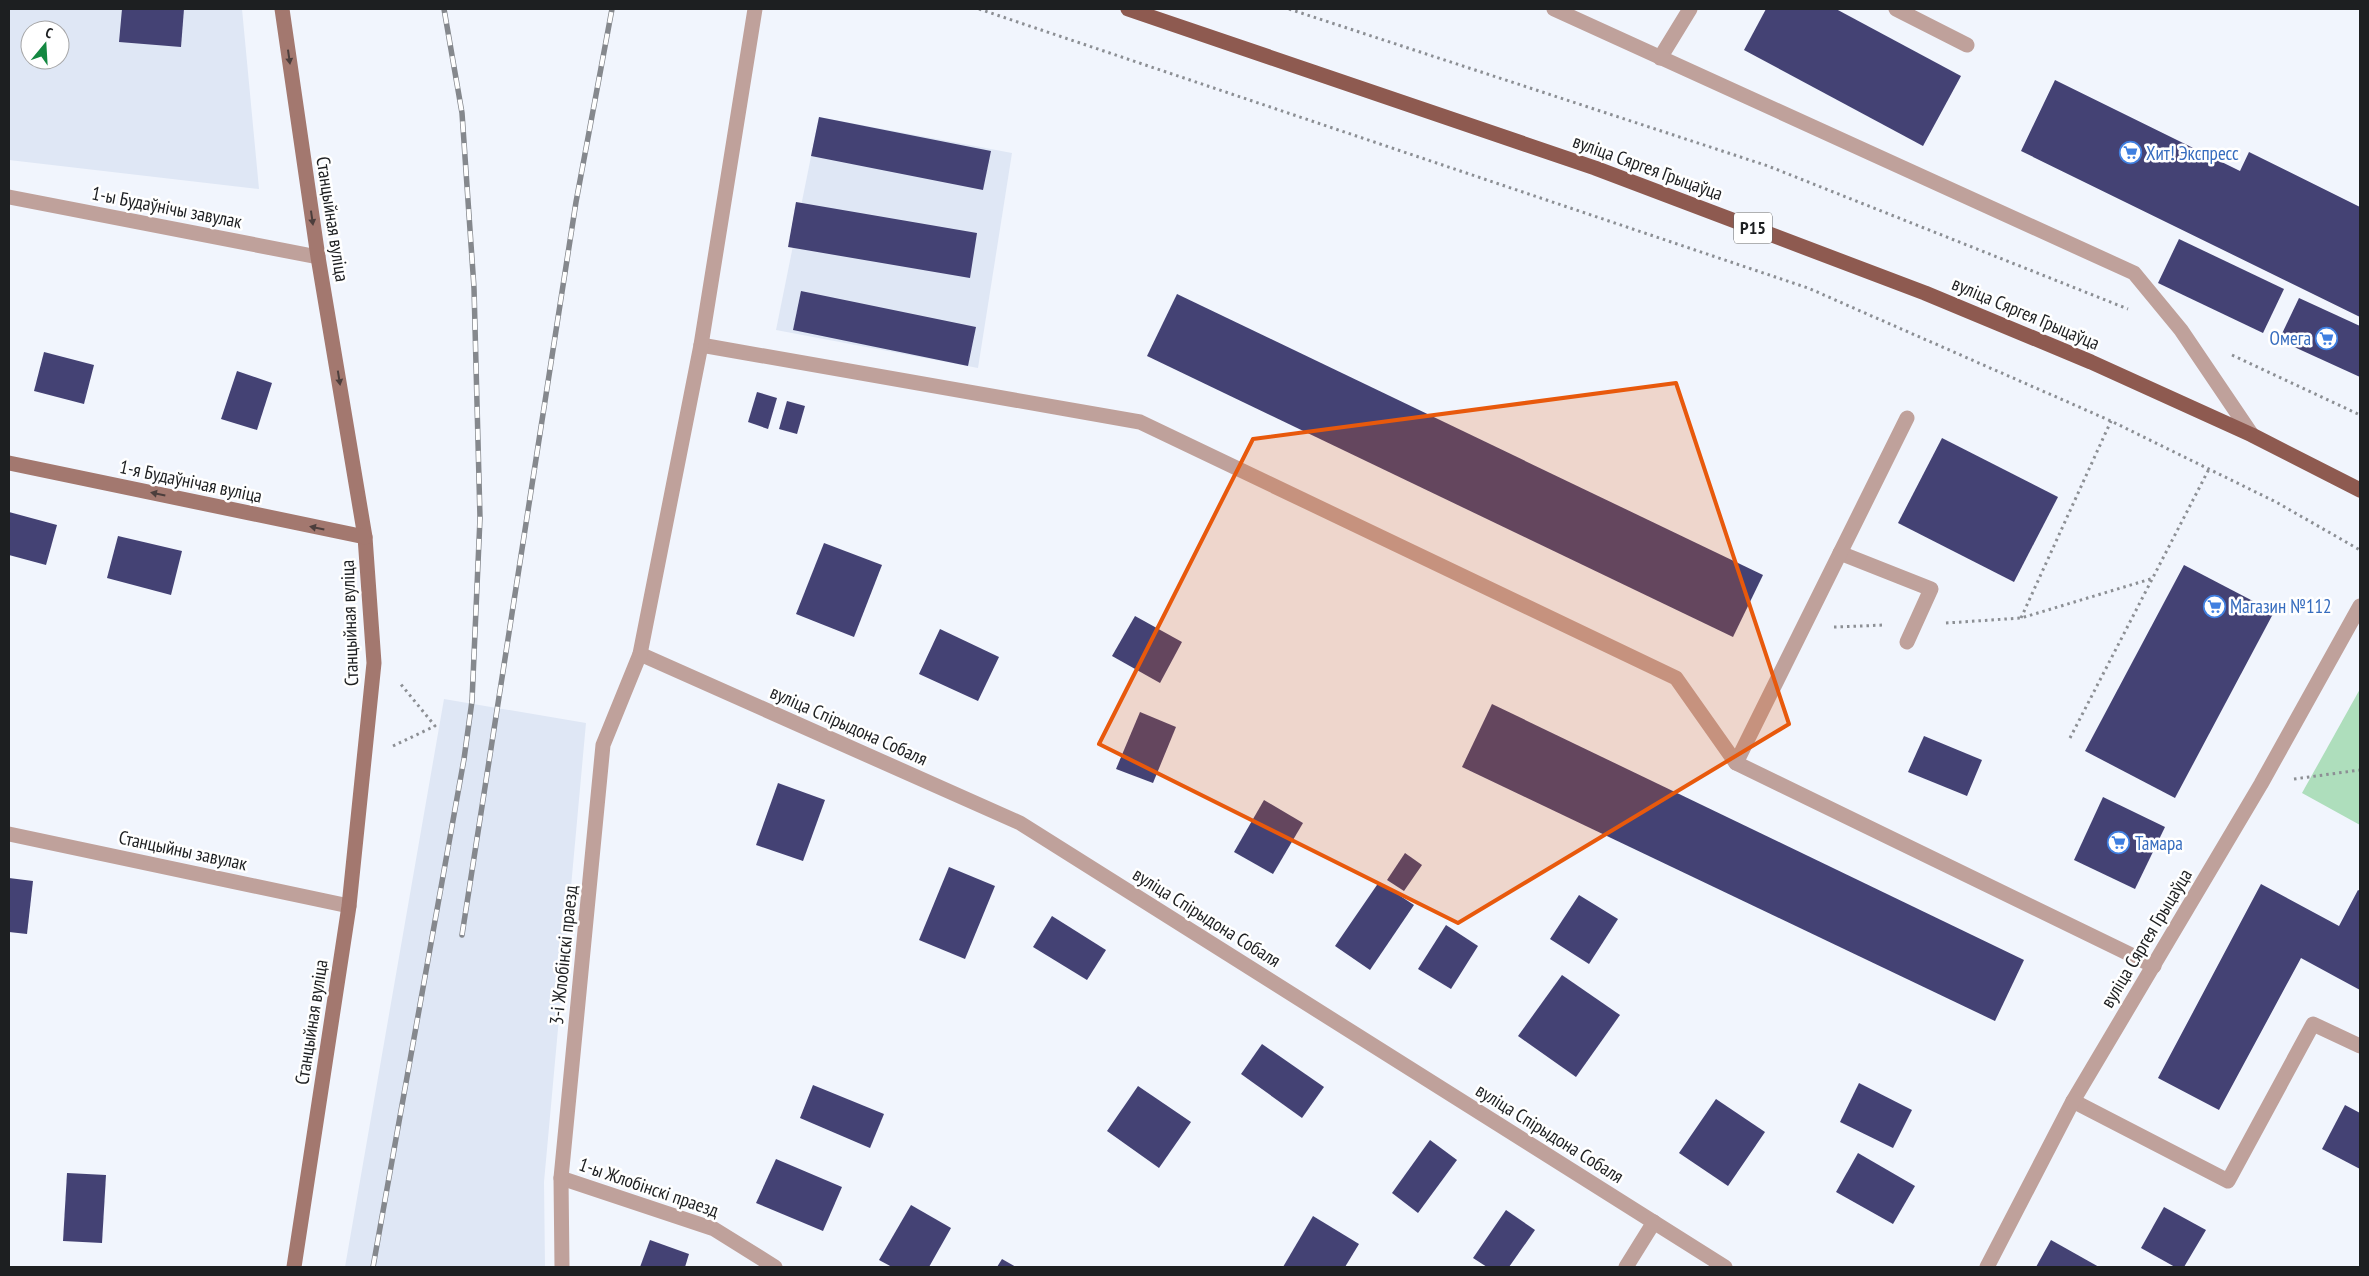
<svg xmlns="http://www.w3.org/2000/svg" width="2369" height="1276" font-family="'PT Sans Narrow',sans-serif">
<style>
.built{fill:#dfe7f5;fill-rule:evenodd}
.green{fill:#aedebc}
.building{fill:#444274}
.lines{fill:none;stroke-linecap:round;stroke-linejoin:round}
.path{stroke:#8c8f94;stroke-width:3;stroke-dasharray:2.5 4;stroke-linecap:butt}
.lane{stroke:#bfa19b;stroke-width:15}
.street{stroke:#bfa19b;stroke-width:15}
.secondary{stroke:#a3786f;stroke-width:15}
.primary{stroke:#8e5a50;stroke-width:15}
.rail-casing{stroke:#85888d;stroke-width:5.5}
.rail{stroke:#fff;stroke-width:4;stroke-dasharray:11;stroke-linecap:butt}
.oneway{fill:#4c3e3c}
.marked{fill:#e8590c;fill-opacity:0.2;stroke:#e8590c;stroke-width:4;stroke-linejoin:round}
.labels{text-anchor:middle;stroke-width:5;stroke-linejoin:round;paint-order:stroke}
.shield{fill:#fff;stroke:#616264;stroke-width:1}
.shield-label{font-size:18px;font-weight:bold;fill:#1d1f21}
.shop-label{font-size:19px;fill:#366cbe;stroke:#fff;text-anchor:start}
.street-label{font-size:19px;fill:#1d1f21;stroke:#fff}
</style>
<rect width="100%" height="100%" fill="#f1f5fd"/>
<g class="built">
<path d="M9,9H242L259,189L9,160ZM30,30H60V60H30Z"/>
<path d="M819,117L1012,153L978,368L776,330Z"/>
<path d="M444,699L586,723L544,1182L545,1267H345Z"/>
</g>
<path class="green" d="M2360,689V825L2302,793Z"/>
<g class="building">
<path d="M122,9H184L181,47L119,42Z"/>
<path d="M1766,9H1836L1961,76L1923,146L1744,50Z"/>
<path d="M2055,80L2240,171L2249,152L2360,207V317L2021,151Z"/>
<path d="M819,117L991,151L983,190L811,156Z"/>
<path d="M796,202L977,233L970,278L788,247Z"/>
<path d="M2179,239L2284,289L2263,333L2158,283Z"/>
<path d="M801,291L976,327L968,366L793,330Z"/>
<path d="M1177,294L1763,575L1733,637L1147,356Z"/>
<path d="M2299,298L2360,326V377L2279,340Z"/>
<path d="M44,352L94,365L84,404L34,391Z"/>
<path d="M237,371L272,383L257,430L221,419Z"/>
<path d="M757,392L777,398L768,429L748,422Z"/>
<path d="M787,401L805,406L797,434L779,429Z"/>
<path d="M1942,438L2058,497L2014,582L1898,523Z"/>
<path d="M9,512L57,525L46,565L9,555Z"/>
<path d="M118,536L182,551L171,595L107,578Z"/>
<path d="M824,543L882,565L854,637L796,614Z"/>
<path d="M2184,565L2274,612L2175,798L2085,751Z"/>
<path d="M1135,616L1182,642L1160,683L1112,656Z"/>
<path d="M940,629L999,657L978,701L919,674Z"/>
<path d="M1492,704L2024,960L1995,1021L1462,767Z"/>
<path d="M1140,712L1176,727L1153,783L1116,769Z"/>
<path d="M1924,736L1982,760L1967,796L1908,772Z"/>
<path d="M778,783L825,800L803,861L756,845Z"/>
<path d="M2103,797L2165,827L2135,889L2074,860Z"/>
<path d="M1264,800L1303,823L1273,874L1234,852Z"/>
<path d="M1405,853L1422,865L1404,891L1387,880Z"/>
<path d="M949,867L995,886L965,959L919,940Z"/>
<path d="M9,878L33,881L27,934L9,932Z"/>
<path d="M1379,882L1414,905L1370,970L1335,946Z"/>
<path d="M2261,884L2339,926L2358,890L2360,891V990L2301,958L2219,1110L2158,1078Z"/>
<path d="M1579,895L1618,919L1589,964L1550,939Z"/>
<path d="M1052,916L1106,950L1087,980L1033,947Z"/>
<path d="M1446,925L1478,946L1451,989L1418,969Z"/>
<path d="M1562,975L1620,1015L1576,1077L1518,1036Z"/>
<path d="M1262,1044L1324,1087L1302,1118L1241,1074Z"/>
<path d="M1859,1083L1912,1110L1893,1148L1840,1122Z"/>
<path d="M813,1085L884,1114L870,1148L800,1118Z"/>
<path d="M1138,1086L1191,1122L1159,1168L1107,1131Z"/>
<path d="M1716,1099L1765,1132L1728,1186L1679,1153Z"/>
<path d="M2345,1105L2360,1113V1169L2322,1149Z"/>
<path d="M1430,1140L1457,1160L1418,1213L1392,1193Z"/>
<path d="M1858,1153L1915,1186L1893,1224L1836,1192Z"/>
<path d="M776,1159L842,1187L823,1231L756,1203Z"/>
<path d="M67,1173L106,1175L102,1243L63,1241Z"/>
<path d="M911,1205L951,1228L929,1267H892L879,1260Z"/>
<path d="M2164,1207L2206,1230L2184,1267H2175L2141,1248Z"/>
<path d="M1506,1210L1535,1230L1509,1267H1487L1473,1258Z"/>
<path d="M1313,1216L1359,1244L1345,1267H1283Z"/>
<path d="M650,1240L689,1254L685,1267H640Z"/>
<path d="M2051,1240L2099,1267H2036Z"/>
<path d="M1002,1259L1016,1267H997Z"/>
</g>
<g class="lines">
<g class="path">
<path d="M979,9L1808,288L2111,421L2276,502L2360,550"/>
<path d="M1289,9L1768,166L2128,309"/>
<path d="M2232,355L2360,415"/>
<path d="M2021,618L2111,421"/>
<path d="M1946,623L2021,618L2154,578"/>
<path d="M1834,627L1885,625"/>
<path d="M2070,738L2209,469"/>
<path d="M393,746L435,726L399,682"/>
<path d="M2294,779L2360,770"/>
</g>
<g class="lane">
<path d="M1896,9L1967,45"/>
<path d="M1660,58L1690,9"/>
<path d="M701,345L1140,422L1676,678L1736,763L2154,966"/>
<path d="M1840,553L1931,589L1907,642"/>
<path d="M1736,763L1907,418"/>
<path d="M2073,1101L2228,1181L2313,1024L2360,1046"/>
</g>
<g class="street">
<path d="M1554,9L2134,273L2181,330L2252,435"/>
<path d="M9,197L318,257"/>
<path d="M640,654L1020,823L1725,1267"/>
<path d="M9,834L349,906"/>
<path d="M561,1178L714,1229L775,1267"/>
<path d="M562,1267L561,1178L603,745L640,654L701,345L755,9"/>
<path d="M1626,1267L1654,1222"/>
<path d="M1987,1267L2073,1101L2261,784L2360,606"/>
</g>
<g class="secondary">
<path d="M282,9L318,257L365,537L374,663L349,906L294,1267"/>
<path d="M9,463L365,537"/>
</g>
<path class="primary" d="M1128,9L1595,168L1925,293L2091,362L2252,435L2360,490"/>
<defs>
<g id="rail">
<path d="M462,935L576,202L612,9"/>
<path d="M373,1267L464,759L472,701L480,518L474,288L462,113L444,9"/>
</g>
</defs>
<use href="#rail" class="rail-casing"/>
<use href="#rail" class="rail"/>
</g>
<defs><path id="oneway-solid" d="M-6-.8H1V-3.2L6.5 0L1 3.2V.8H-6Z" transform="scale(1.25)"/></defs>
<g class="oneway">
<use href="#oneway-solid" transform="translate(289 57) rotate(82)"/>
<use href="#oneway-solid" transform="translate(312 218) rotate(82)"/>
<use href="#oneway-solid" transform="translate(339 378) rotate(81)"/>
<use href="#oneway-solid" transform="translate(158 494) rotate(-168)"/>
<use href="#oneway-solid" transform="translate(317 528) rotate(-168)"/>
</g>
<path class="marked" d="M1676,383L1789,724L1458,923L1099,744L1253,439Z"/>
<defs>
<symbol id="supermarket-ring" viewBox="-11 -11 22 22"><circle r="9.5" fill="#fff" stroke="#3f7fe0" stroke-width="1.5"/><path d="M-6-5.5h2.5l.6 2H6L4.5 2H-2.5L-4.4-4H-6ZM-1.5 3.2a1.3 1.3 0 1 0 .1 0ZM3 3.2a1.3 1.3 0 1 0 .1 0Z" fill="#3f7fe0"/></symbol>
</defs>
<g fill-rule="evenodd">
<use href="#supermarket-ring" x="2118" y="140" width="25" height="25"/>
<use href="#supermarket-ring" x="2314" y="326" width="25" height="25"/>
<use href="#supermarket-ring" x="2202" y="594" width="25" height="25"/>
<use href="#supermarket-ring" x="2106" y="830" width="25" height="25"/>
</g>
<g class="labels">
<rect class="shield" x="1734" y="212.5" width="38" height="31" rx="4"/>
<g class="shield-label">
<text x="1753" y="234">Р15</text>
</g>
<g class="shop-label">
<text x="2146" y="160">Хит! Экспресс</text>
<text x="2311" y="345" text-anchor="end">Омега</text>
<text x="2230" y="613">Магазин №112</text>
<text x="2135" y="850">Тамара</text>
</g>
<g class="street-label">
<text transform="translate(1648 167) rotate(20)" y="7">вуліца Сяргея Грыцаўца</text>
<text transform="translate(167 207) rotate(11)" y="7">1-ы Будаўнічы завулак</text>
<text transform="translate(333 219) rotate(81)" y="7">Станцыйная вуліца</text>
<text transform="translate(2026 313) rotate(23)" y="7">вуліца Сяргея Грыцаўца</text>
<text transform="translate(191 481) rotate(12)" y="7">1-я Будаўнічая вуліца</text>
<text transform="translate(349 623) rotate(-92)" y="7">Станцыйная вуліца</text>
<text transform="translate(849 725) rotate(24)" y="7">вуліца Спірыдона Собаля</text>
<text transform="translate(183 850) rotate(12)" y="7">Станцыйны завулак</text>
<text transform="translate(1207 917) rotate(32)" y="7">вуліца Спірыдона Собаля</text>
<text transform="translate(2146 938) rotate(-59)" y="7">вуліца Сяргея Грыцаўца</text>
<text transform="translate(563 955) rotate(-84)" y="7">3-і Жлобінскі праезд</text>
<text transform="translate(311 1022) rotate(-81)" y="7">Станцыйная вуліца</text>
<text transform="translate(1550 1133) rotate(32)" y="7">вуліца Спірыдона Собаля</text>
<text transform="translate(649 1187) rotate(19)" y="7">1-ы Жлобінскі праезд</text>
</g>
</g>
<rect width="2369" height="1276" fill="none" stroke="#1d1f21" stroke-width="20"/>
<g transform="translate(45 45) rotate(18)"><circle r="24" fill="#ffffff" stroke="#a5a5a6"/>
<path d="M0-4L9 19L0 12L-9 19Z" fill="#148841"/>
<text y="-8" font-size="14" font-weight="bold" text-anchor="middle" fill="#1d1f21">С</text>
</g>
</svg>
